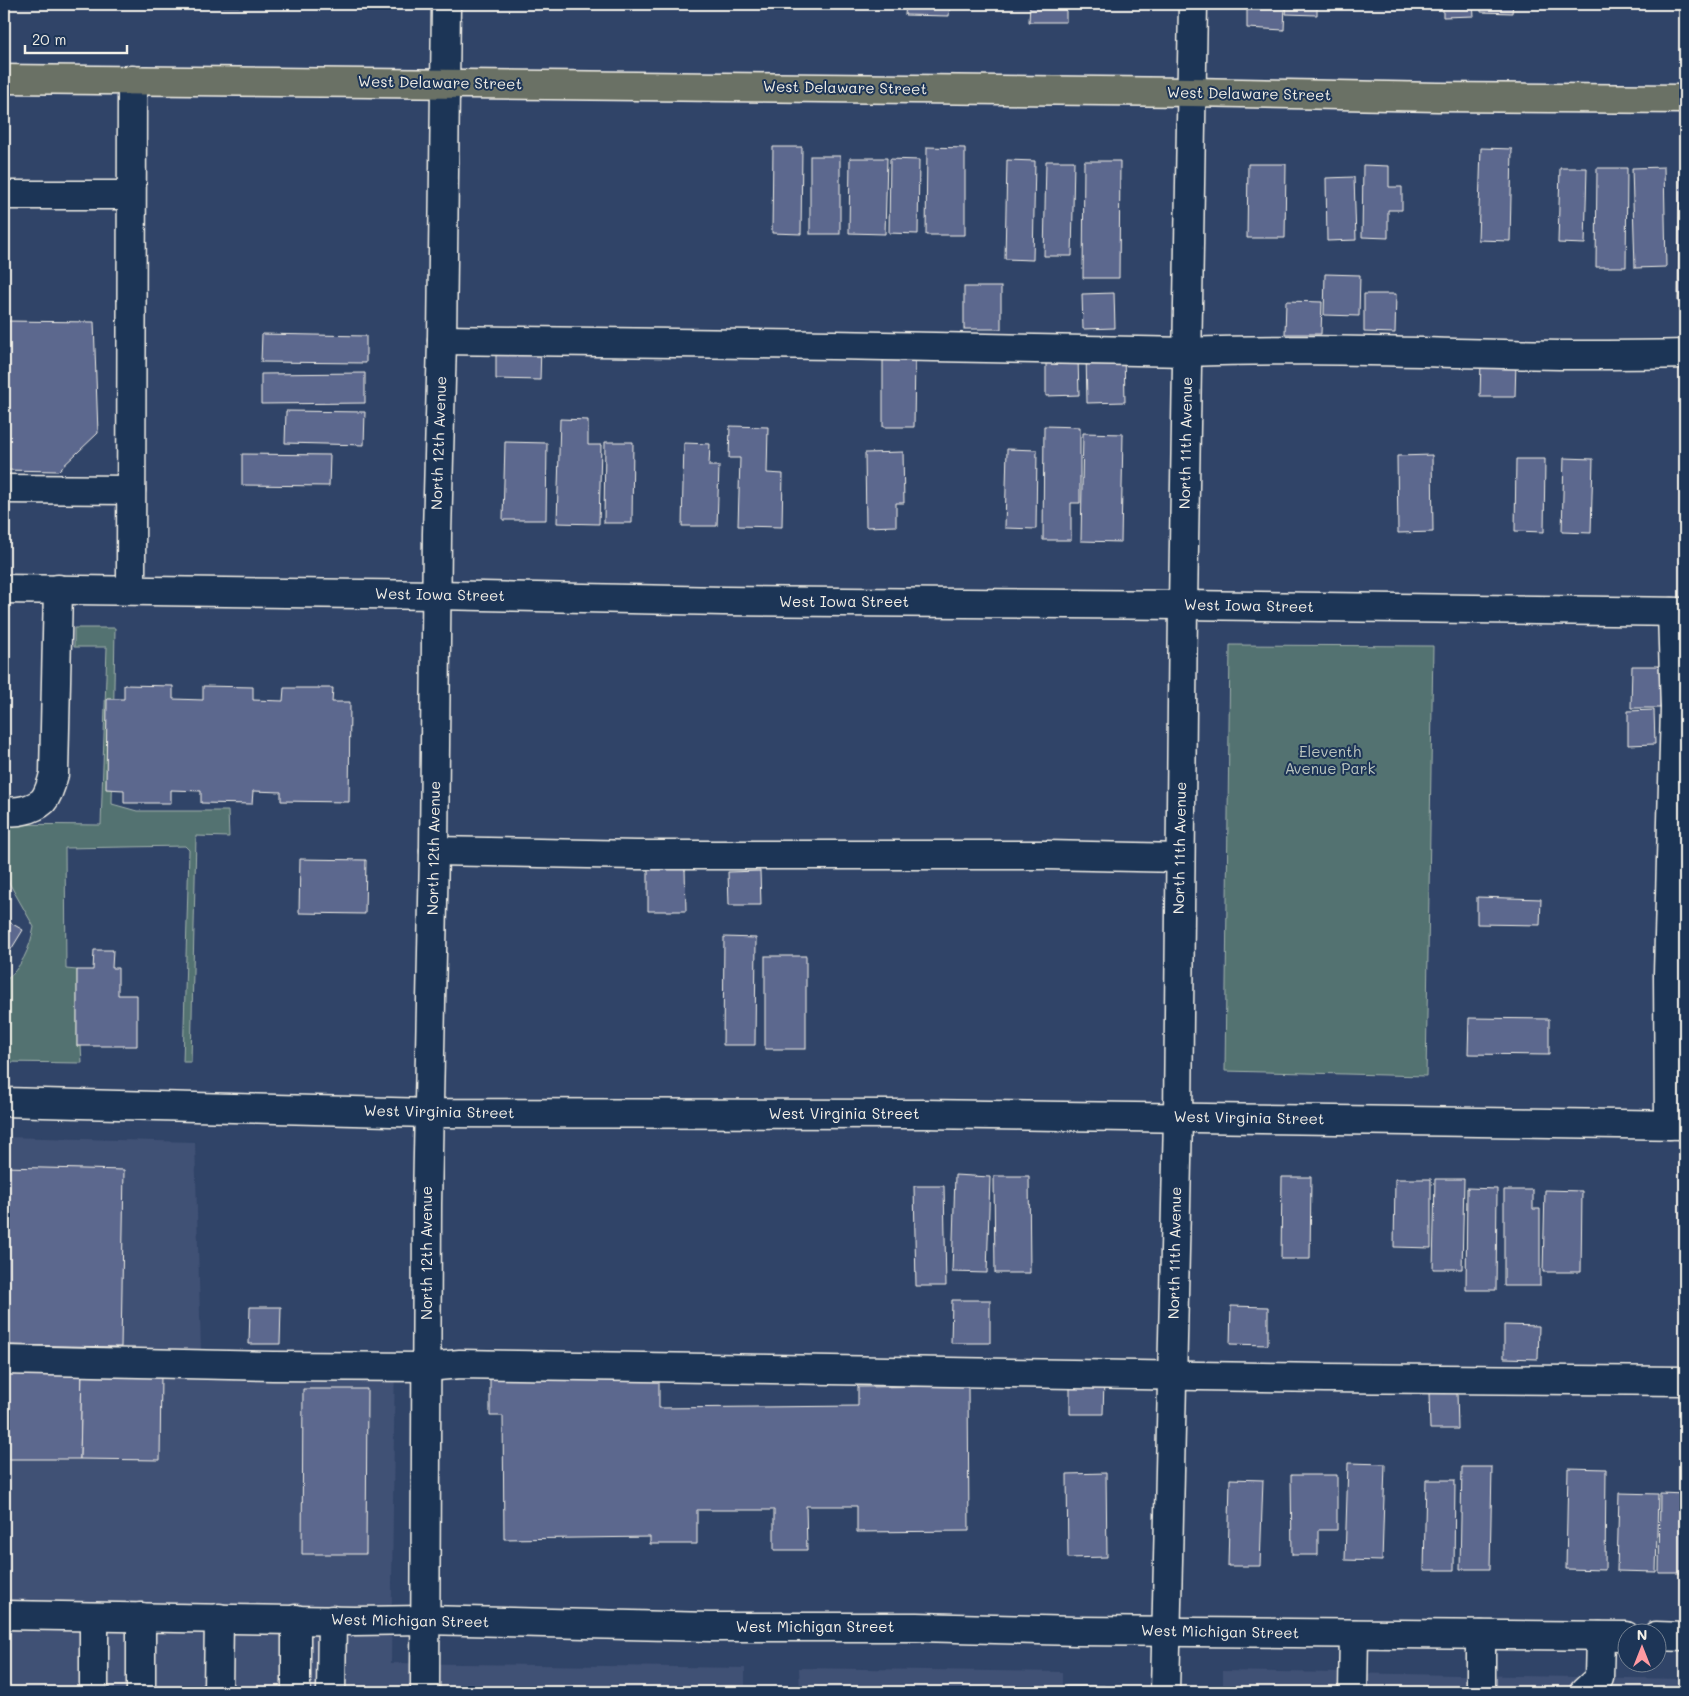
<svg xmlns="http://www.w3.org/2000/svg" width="1689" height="1696" font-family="Mali,sans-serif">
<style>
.built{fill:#415175}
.green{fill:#527271;stroke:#a3b2ac}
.building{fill:#5b678e;stroke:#f4f1e8}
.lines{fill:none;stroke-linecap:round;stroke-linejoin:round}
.minor-casing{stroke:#f4f1e8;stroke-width:31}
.major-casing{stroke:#f4f1e8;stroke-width:31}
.minor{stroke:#1d3557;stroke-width:28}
.major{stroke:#6b7165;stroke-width:28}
.labels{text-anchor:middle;stroke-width:4;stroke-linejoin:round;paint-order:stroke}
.street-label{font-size:15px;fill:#f4f1e8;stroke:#1d3557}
.park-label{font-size:15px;fill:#bbc5be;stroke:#1d3557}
</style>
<rect width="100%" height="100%" fill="#304468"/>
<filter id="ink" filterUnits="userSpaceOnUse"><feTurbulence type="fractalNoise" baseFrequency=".02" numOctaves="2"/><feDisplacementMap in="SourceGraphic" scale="10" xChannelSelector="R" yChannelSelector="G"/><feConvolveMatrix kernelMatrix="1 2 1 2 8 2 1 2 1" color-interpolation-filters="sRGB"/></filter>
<g filter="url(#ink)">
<g class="built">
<path d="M4,1137L195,1142L201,1350L395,1352L391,1663L745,1668V1692H4Z"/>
<path d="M799,1668L1062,1672V1692H800Z"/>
<path d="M1223,1671L1685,1679V1692H1223Z"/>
</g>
<g class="green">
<path d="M74,628H115L112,804L137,811H228L229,837L196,836L191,1062H183L189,850L185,846L65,848L66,969L77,970V1046H81L82,1063L4,1062V982C21,968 30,949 34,927L4,874V824L101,825L107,647H74Z"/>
<path d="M1230,645L1433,646L1426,1076L1225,1071Z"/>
</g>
<g class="building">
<rect x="216" y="4" width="126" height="2"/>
<path d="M640,4H686V8L640,7Z"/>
<path d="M906,4H950L949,16L905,15Z"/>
<path d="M1030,4H1066V22H1029Z"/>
<path d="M1247,4H1285L1284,30L1247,28Z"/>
<path d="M1287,4H1317V15L1286,14Z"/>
<path d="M1443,4H1473L1474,16L1443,17Z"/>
<path d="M1481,4H1513L1512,13L1481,12Z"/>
<path d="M773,147H802L801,234L772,233Z"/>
<path d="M927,147L965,148V235H926Z"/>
<path d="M1481,148L1512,149L1510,241L1478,240Z"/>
<rect x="810" y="156" width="30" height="78"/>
<path d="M850,158H887L885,234L849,233Z"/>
<path d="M890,159L919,160L918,234L889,233Z"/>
<path d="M1007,160L1035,161L1033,260L1005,259Z"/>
<path d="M1046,161H1074L1072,256H1044Z"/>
<path d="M1084,161H1120L1119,278H1083Z"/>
<path d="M1248,164H1286L1285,238H1247Z"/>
<path d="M1363,165L1389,166V187H1402V210H1388V238L1362,237Z"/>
<path d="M1680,166H1685V302H1678Z"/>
<path d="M1664,167L1666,267L1635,268L1632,168Z"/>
<path d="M1560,168H1587L1585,244L1558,243Z"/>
<path d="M1597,168H1627L1626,267H1596Z"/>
<path d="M1354,177L1356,240L1327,241L1326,178Z"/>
<path d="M1325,274L1360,275L1359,316L1324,315Z"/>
<rect x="964" y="287" width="37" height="42"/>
<path d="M1114,293L1115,328L1083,329L1082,294Z"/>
<path d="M1364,294H1396L1395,333L1364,332Z"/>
<path d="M1286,301L1322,302L1321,334H1285Z"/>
<path d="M4,321L94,322L98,433L58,471L4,470Z"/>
<path d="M262,334L366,336V363L261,362Z"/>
<path d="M496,345L541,346L540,380L496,379Z"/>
<path d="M1086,352H1124L1125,402L1087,403Z"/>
<path d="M883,355H915L914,427H883Z"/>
<path d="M1078,359L1079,395L1046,396V360Z"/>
<path d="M1481,361L1516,362L1515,397H1480Z"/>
<path d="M365,373V403L261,404V374Z"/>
<path d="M286,411L365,412L364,445L285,443Z"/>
<path d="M560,419L588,420V445H601L599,524L557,523Z"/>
<path d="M730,426L768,427L767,473L783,474L782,527L738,526L740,458H729Z"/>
<path d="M1044,426L1080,427V503H1071V540H1043Z"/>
<path d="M1083,433L1123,434L1121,542L1081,541Z"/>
<path d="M505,442L547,443L546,520H503Z"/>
<path d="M605,442H633L632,523H604Z"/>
<path d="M684,443L710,444L709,466H719L717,526H682Z"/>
<path d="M1007,449L1037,450L1036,529L1005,528Z"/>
<path d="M903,452L904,503H896V526L866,527L865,453Z"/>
<path d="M242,454L330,455L329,486L242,485Z"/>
<path d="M1432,455L1433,532L1398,533L1397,456Z"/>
<path d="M1564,458L1593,459L1591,533L1562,532Z"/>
<path d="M1516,459H1545L1544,532L1515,531Z"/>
<path d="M1632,666H1661L1660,708H1631Z"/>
<path d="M124,685L173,686V699L203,700V686L253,687V700L283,701L284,688H333L332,702H350L349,802L281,801V792L253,791L252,804L201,803V791L171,790V803H124V790L106,789L107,699H124Z"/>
<path d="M1654,710L1655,744L1628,745V711Z"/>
<path d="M300,859L366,860L365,914L299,913Z"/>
<path d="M648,869H685L686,911H648Z"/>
<path d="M760,871L761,905H729L728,872Z"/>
<path d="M1477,897L1541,899L1540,925L1477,924Z"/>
<path d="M4,919L23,930L4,961Z"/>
<path d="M724,937L756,938L755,1045H723Z"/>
<path d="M94,950H113L112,968H118V995H137V1046H77V970H93Z"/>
<rect x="765" y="956" width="41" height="93"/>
<rect x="1676" y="983" width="9" height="49"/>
<path d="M1469,1018L1549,1019V1055L1468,1054Z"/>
<path d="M4,1167L124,1170L121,1347L4,1345Z"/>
<path d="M955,1175L990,1177L987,1273L952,1272Z"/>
<path d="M994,1176H1029L1030,1273H995Z"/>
<path d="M1282,1177H1311L1310,1259H1281Z"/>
<path d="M1395,1179H1431V1248L1394,1247Z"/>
<path d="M1435,1179H1464L1462,1269H1433Z"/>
<path d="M914,1186H944L946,1286H916Z"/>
<path d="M1467,1188L1497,1189L1496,1290H1466Z"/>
<path d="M1504,1190H1533V1209H1540V1286H1504Z"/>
<path d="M1545,1190L1582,1191L1581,1272H1543Z"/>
<path d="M952,1300H990V1343H951Z"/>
<path d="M1231,1306L1268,1307V1345L1230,1344Z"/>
<path d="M250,1307H281L280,1344H249Z"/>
<path d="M1504,1325L1539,1326L1538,1359L1504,1358Z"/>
<path d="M659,1369V1408L858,1406V1387L968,1386L969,1531L857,1532V1506H806L807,1550H774V1510H697V1544H650V1537L504,1539L503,1416H490V1371Z"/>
<path d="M4,1371H82L80,1459H4Z"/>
<path d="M82,1371L161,1372L160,1460L80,1459Z"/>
<path d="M1070,1381L1104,1382L1103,1414H1070Z"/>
<path d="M303,1389H367L366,1554H302Z"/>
<path d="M1429,1393H1457L1458,1429H1430Z"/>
<path d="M1348,1463L1385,1464L1382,1561L1345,1560Z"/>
<path d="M1462,1467H1492L1490,1569H1460Z"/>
<path d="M1568,1468L1606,1469L1605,1570L1566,1569Z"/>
<path d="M1106,1473L1107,1557L1068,1558L1067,1474Z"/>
<path d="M1291,1475H1337V1530H1318V1555H1292Z"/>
<path d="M1230,1479L1263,1480L1260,1566H1228Z"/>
<path d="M1426,1480H1455L1454,1570H1424Z"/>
<path d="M1619,1493L1658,1494L1656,1572L1617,1571Z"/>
<path d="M1660,1493L1685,1494V1573H1659Z"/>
<rect x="1066" y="1686" width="38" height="6"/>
</g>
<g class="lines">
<defs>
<g id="minor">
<path d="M4,195H131"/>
<path d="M442,340L833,345L1188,352C1316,347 1444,354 1571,355C1609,355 1647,355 1685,354"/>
<path d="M4,489L131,490"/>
<path d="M4,589L437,595L723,601L1183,605L1685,612"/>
<path d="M131,589L132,80"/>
<path d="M4,810C15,814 34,809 43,801C49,794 52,782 54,774L58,589"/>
<path d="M434,851L637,855H1047L1180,858"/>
<path d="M4,1102L429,1113L923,1114L1685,1125"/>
<path d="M1669,1125L1668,974L1675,708L1672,612"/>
<path d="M4,1360L273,1366L427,1367L460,1364L1325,1378L1685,1381"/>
<path d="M4,1615L354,1621L426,1620L710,1627H917L1077,1631L1626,1636"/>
<path d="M296,1619V1692"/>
<path d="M1481,1635V1692"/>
<path d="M1656,1636L1685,1637"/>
<path d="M94,1692V1617"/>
<path d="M141,1692V1617"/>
<path d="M218,1692L219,1618"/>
<path d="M331,1692L332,1620"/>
<path d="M425,1692L427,1204L434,851L437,534L442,340L446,4"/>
<path d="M1165,1692L1178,1117L1183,605L1193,4"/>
<path d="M1353,1692L1354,1634"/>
<path d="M1584,1692L1599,1678L1600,1636"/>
</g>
<path id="major" d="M4,79L1192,92L1438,97L1685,99"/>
</defs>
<use href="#minor" class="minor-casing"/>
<use href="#major" class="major-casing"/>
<use href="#minor" class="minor"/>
<use href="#major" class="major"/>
</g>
</g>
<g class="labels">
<g class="street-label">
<text transform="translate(440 83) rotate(1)" y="5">West Delaware Street</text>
<text transform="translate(845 88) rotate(1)" y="5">West Delaware Street</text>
<text transform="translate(1249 94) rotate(1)" y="5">West Delaware Street</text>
<text transform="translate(439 443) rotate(-88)" y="5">North 12th Avenue</text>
<text transform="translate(1186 443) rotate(-89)" y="5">North 11th Avenue</text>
<text transform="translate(440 595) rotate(1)" y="5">West Iowa Street</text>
<text x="844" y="607">West Iowa Street</text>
<text transform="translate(1249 606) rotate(1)" y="5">West Iowa Street</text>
<text transform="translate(434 848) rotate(-89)" y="5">North 12th Avenue</text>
<text transform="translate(1180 848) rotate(-89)" y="5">North 11th Avenue</text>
<text transform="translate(439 1112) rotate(1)" y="5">West Virginia Street</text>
<text x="844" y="1119">West Virginia Street</text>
<text transform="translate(1249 1118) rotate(1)" y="5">West Virginia Street</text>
<text transform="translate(427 1253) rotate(-90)" y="5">North 12th Avenue</text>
<text transform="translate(1175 1253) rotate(-89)" y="5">North 11th Avenue</text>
<text transform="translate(410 1621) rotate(1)" y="5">West Michigan Street</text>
<text x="815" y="1632">West Michigan Street</text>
<text transform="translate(1220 1632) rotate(1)" y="5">West Michigan Street</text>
</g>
<g class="park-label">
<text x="1330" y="757">Eleventh<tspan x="1330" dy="17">Avenue Park</tspan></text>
</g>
</g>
<rect width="1689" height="1696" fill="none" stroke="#1d3557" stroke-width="20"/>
<rect x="10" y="10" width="1669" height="1676" fill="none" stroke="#f4f1e8" stroke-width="2" filter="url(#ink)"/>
<g transform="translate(1642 1648)"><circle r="24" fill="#1d3557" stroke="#738091"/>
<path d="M0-4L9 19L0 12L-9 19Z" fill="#ff9aa2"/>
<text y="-8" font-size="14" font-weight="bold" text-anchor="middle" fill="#f4f1e8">N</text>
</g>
<path d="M25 45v8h102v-8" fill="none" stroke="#f4f1e8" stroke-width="2.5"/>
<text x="32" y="45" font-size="15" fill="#f4f1e8" stroke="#1d3557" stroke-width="4" paint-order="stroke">20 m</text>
</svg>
